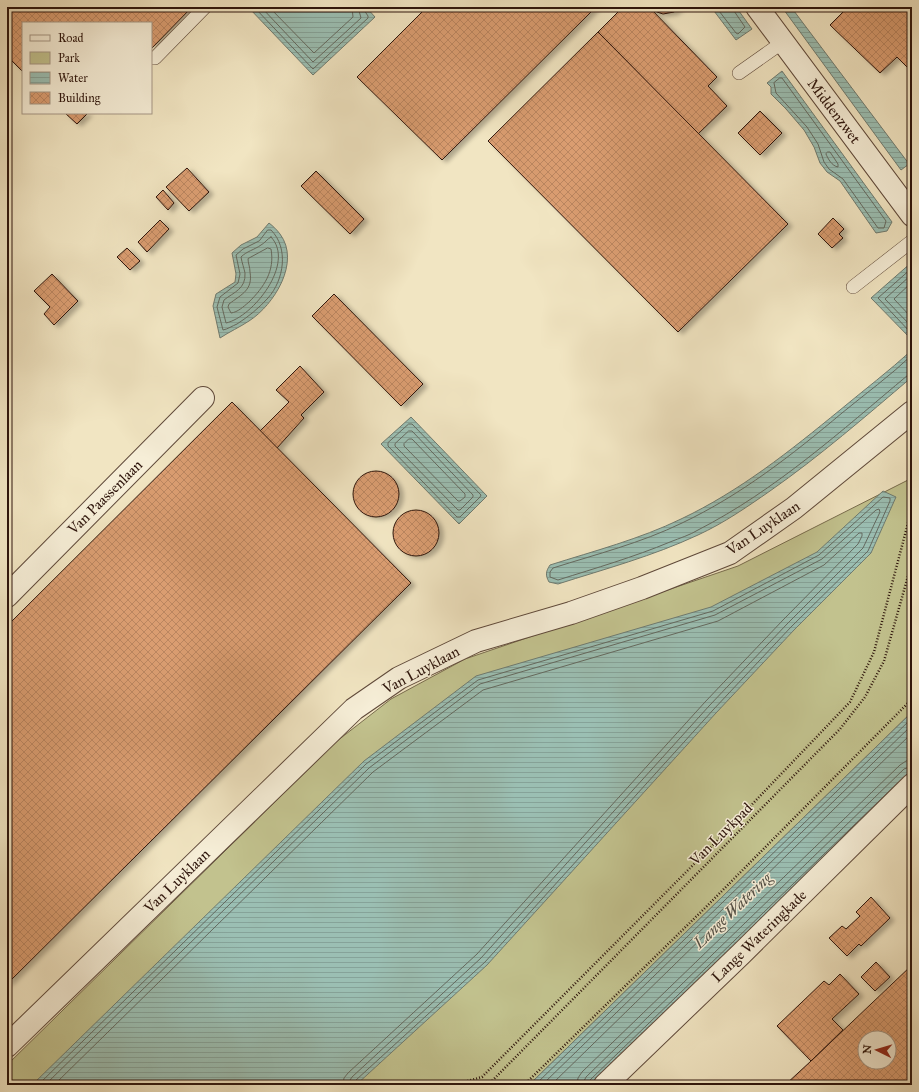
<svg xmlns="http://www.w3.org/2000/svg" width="919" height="1092" font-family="'IM FELL Great Primer',serif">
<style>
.green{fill:#c2c28e;stroke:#786c4d}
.water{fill:url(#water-rules);stroke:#6f7b70}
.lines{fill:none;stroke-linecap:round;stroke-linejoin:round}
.shore{stroke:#646a60;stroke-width:1}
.building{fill:url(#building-cross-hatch);stroke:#2e150c;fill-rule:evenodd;filter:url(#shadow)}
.service-casing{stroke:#5f493a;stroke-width:14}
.minor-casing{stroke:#5f493a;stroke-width:24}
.tertiary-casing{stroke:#5f493a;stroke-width:24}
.path{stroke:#2e150c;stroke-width:2.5;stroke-dasharray:1 2;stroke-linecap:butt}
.service{stroke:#f6eed7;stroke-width:13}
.minor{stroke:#f6eed7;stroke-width:22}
.tertiary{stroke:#f6eed7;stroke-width:22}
.labels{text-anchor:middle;stroke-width:3;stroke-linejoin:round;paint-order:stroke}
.street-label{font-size:15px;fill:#2e150c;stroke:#f6eed7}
.water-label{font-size:16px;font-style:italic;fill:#545046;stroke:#f6eed7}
</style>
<defs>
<pattern id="water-rules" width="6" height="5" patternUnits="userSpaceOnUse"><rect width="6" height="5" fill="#9bbfb3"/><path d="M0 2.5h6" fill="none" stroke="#86a399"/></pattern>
<pattern id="building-cross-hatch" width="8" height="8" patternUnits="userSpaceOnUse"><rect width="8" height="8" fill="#da9d71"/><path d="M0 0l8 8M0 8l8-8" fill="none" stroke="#bb8661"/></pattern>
<filter id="shadow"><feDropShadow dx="4.5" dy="2.5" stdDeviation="2" flood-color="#0004"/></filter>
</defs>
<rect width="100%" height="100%" fill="#f1e5c2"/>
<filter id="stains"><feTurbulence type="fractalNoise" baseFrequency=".005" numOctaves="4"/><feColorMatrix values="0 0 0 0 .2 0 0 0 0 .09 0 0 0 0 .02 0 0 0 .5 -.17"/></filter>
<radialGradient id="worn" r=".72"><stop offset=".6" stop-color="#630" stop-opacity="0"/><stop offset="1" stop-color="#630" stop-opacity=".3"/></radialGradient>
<path class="green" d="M912,478V712L529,1085H7V1065L337,741L391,699L465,659L738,566Z"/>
<g class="water">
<path d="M248,7H366L375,17L313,75Z"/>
<path d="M711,7H736L752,29L736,40Z"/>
<path d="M787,7H791L909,164L901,170L784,10Z"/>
<path d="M782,71L892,222L887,231L876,233L840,181L827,172L820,163L814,147L804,130L786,109L771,94V87L767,83Z"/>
<path d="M269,223C273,226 277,230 280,234C301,262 274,305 249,321C240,327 229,332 220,338L213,306L216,294L235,282L236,274L232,253L241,245L257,237Z"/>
<path d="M912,262V340L871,298Z"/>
<path d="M912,350V377C866,416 820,456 770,491C747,507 724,523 698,535C653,556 605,569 558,584L549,582C545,575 546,571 550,565C594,551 640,539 681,519C740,491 790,451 840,410C864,390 889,371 912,350Z"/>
<path d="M411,417L487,496L459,524L381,444Z"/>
<path d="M883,491L896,497L871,553L794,630L716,713L487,965L356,1085H32L364,761L476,676L711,607L817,552Z"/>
<path d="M912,712V774L591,1085H529Z"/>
</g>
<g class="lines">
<g class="shore">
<path d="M254,7L313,69L368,18V16L364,10L363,7"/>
<path d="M261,7L313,62L361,18L358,7"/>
<path d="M269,7L314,53L353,17L352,7"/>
<path d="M716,7L736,33L738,34L745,27L734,11L733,7"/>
<path d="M780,78H782L886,221L884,228H878L843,179L829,169L824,162L818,144L807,127L776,93L774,83Z"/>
<path d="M828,152H830L838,164V167C832,166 828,159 826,154Z"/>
<path d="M268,230H271C289,248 284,280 268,298C259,308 248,317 237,324C232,326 228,329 223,330L217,307L220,297L238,283L240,274L236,255L243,249L259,241Z"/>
<path d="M271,237C296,263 253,317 226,323L222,307L224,300C234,292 246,289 245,273C244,268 242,263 241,257C247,251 254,250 261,245C265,243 267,239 271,237Z"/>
<path d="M268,248L271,249C275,271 264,287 249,302C243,307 238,312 231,313L228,307L229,304C242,294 253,290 250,272C250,267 248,263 248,259Z"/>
<path d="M912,268L878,298L912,334"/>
<path d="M912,274L885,299L912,327"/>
<path d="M912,282L894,299L912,318"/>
<path d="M912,355C890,376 865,394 842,413C792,455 741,495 682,523C641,543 597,554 553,568L550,572V577L558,580C596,568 634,557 670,542C680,538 690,535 698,530C776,490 841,431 908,375L912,374"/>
<path d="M409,424H412L481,495L480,497L460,517H457L388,446V443Z"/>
<path d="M409,431H412L473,495V497L460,510H458L395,446V444Z"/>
<path d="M409,439H412L465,494V497L460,501H458L404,446V444Z"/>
<path d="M38,1085L366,764L478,680L713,611L819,555L883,497L890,498V501L868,551L791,627L713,710L485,962L356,1080L354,1085"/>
<path d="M45,1085L369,768L480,684L715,615L822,559L876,510L879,509L880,512L863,548L787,624L709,706L481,958L352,1077L350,1080L349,1085"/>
<path d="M54,1085L373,772L483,690L718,621L824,565L859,533H862V536L858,544L783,620L705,702L477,954L348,1073L344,1078L343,1085"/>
<path d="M535,1085L912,718"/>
<path d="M542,1085L912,725"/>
<path d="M551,1085L912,733"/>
<path d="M577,1085L578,1078L582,1072L900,765L906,761L912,760"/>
<path d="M583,1085L584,1081L586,1077L904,769L912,766"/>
<path d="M588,1085L590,1080L908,773L912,771"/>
</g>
</g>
<g class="building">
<path d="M7,7H192L151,49V23H23V72L7,56Z"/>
<path d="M427,7H596L442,160L357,77Z"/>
<path d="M623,7H649L717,77L708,86L727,106L698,134L598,32Z"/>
<path d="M650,7H680L674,12L663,14L657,12Z"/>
<path d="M848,7H912V72L897,57L880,73L830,25Z"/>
<path d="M598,32L788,224L678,332L488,141Z"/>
<path d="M760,111L782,133L760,155L738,133Z"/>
<path d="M65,113H88L77,124Z"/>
<path d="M187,168L209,192L189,211L166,187Z"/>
<path d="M316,171L364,219L350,234L301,186Z"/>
<path d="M163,190L174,203L168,210L156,197Z"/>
<path d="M833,218L844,229L839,234L843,238L832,248L818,234Z"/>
<path d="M160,220L169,229L147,252L138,242Z"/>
<path d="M127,248L140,261L130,270L117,257Z"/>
<path d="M52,274L78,301L54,325L44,314L50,307L34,291Z"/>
<path d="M334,294L423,384L401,406L312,316Z"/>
<path d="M300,366L324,392L301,415L304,418L277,448L260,431L289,402L276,390Z"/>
<path d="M232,402L411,583L7,984V626Z"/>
<circle cx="376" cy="494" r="23"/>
<circle cx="416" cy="533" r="23"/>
<path d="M871,897L890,918L861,946L859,944L847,956L829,938L842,926L846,929L860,916L856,912Z"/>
<path d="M876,962L890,977L875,991L861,977Z"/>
<path d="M912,965V1085H785L811,1061ZM865,1038H889V1062H865Z"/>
<path d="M840,974L859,994L832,1019L843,1030L811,1061L777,1026L824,981L829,985Z"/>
</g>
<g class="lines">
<defs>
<g id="service">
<path d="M155,58L205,7"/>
<path d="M739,73L783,42"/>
<path d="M853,287L912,241"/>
</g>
<g id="minor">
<path d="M757,7L912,215"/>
<path d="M7,596L203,398"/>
<path d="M605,1085L741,954L912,785"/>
</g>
<path id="tertiary" d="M7,1046L354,709L399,678L476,641L571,613L642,588L730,553L794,508L912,412"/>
</defs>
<use href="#service" class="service-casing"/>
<use href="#minor" class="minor-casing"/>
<use href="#tertiary" class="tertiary-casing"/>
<g class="path">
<path d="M453,1085L482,1077L717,841L850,702L874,652L912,508"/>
<path d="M488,1085L840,729L865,697L884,661L912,562"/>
<path d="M524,1085L707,906L912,699"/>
</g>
<use href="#service" class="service"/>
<use href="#minor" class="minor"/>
<use href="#tertiary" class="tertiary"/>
</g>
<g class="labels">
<g class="street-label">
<text transform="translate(834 111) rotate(53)" y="5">Middenzwet</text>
<text transform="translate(105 497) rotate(-45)" y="5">Van Paassenlaan</text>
<text transform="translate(763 528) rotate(-34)" y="5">Van Luyklaan</text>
<text transform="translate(421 670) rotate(-28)" y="5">Van Luyklaan</text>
<text transform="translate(721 834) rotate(-45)" y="5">Van Luykpad</text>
<text transform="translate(177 881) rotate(-44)" y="5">Van Luyklaan</text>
<text transform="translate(759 936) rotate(-44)" y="5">Lange Wateringkade</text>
</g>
<g class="water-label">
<text transform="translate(732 910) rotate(-44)" y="6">Lange Watering</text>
</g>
</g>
<rect width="919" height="1092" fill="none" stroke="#f1e5c2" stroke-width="24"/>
<rect x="8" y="8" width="903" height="1076" fill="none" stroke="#2e150c" stroke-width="2"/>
<rect x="12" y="12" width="895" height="1068" fill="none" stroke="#2e150c"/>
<rect x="22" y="22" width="130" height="92" fill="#f6eed7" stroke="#a69786"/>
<rect x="30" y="35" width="20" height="6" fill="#f6eed7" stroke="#a69786"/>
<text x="58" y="42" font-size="12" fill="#2e150c">Road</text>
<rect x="30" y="52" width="20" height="12" fill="#c2c28e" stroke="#a69786"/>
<text x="58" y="62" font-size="12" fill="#2e150c">Park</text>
<rect x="30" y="72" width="20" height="12" fill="url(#water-rules)" stroke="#a69786"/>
<text x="58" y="82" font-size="12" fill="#2e150c">Water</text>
<rect x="30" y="92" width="20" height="12" fill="url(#building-cross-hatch)" stroke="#a69786"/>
<text x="58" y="102" font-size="12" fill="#2e150c">Building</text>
<g transform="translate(877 1050) rotate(275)"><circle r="19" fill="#f6eed7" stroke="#a69786"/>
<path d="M0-3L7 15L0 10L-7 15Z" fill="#8f2418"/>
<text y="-6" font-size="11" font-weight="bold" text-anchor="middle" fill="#2e150c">N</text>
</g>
<rect width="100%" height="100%" filter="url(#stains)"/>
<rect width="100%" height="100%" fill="url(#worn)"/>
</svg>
